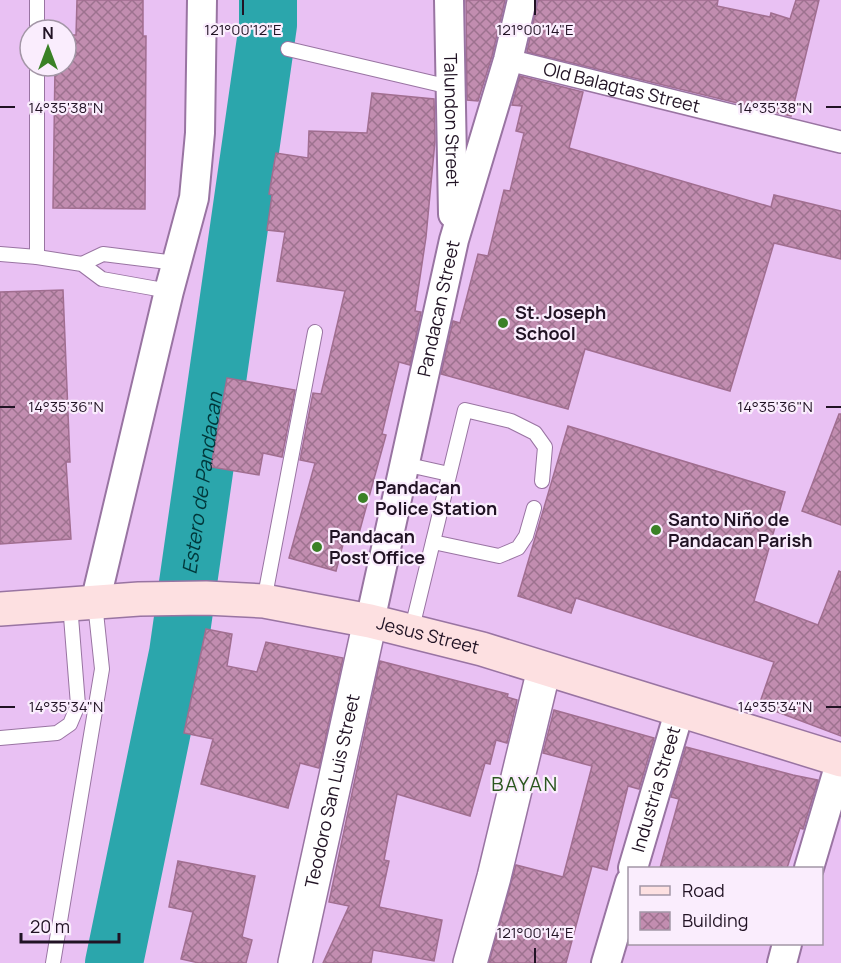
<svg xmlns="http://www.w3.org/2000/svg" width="841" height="963" font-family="Manrope,sans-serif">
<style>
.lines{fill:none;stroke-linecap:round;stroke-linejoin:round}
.river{stroke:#2ba6ac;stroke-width:58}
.building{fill:url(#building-cross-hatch);stroke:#a16e90;stroke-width:1.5}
.service-casing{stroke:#9974a2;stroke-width:16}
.pedestrian-casing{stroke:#9974a2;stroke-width:24}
.minor-casing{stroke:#9974a2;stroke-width:32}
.tertiary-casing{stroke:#9974a2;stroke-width:36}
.secondary-casing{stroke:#9974a2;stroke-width:36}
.service{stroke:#fff;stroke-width:14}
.pedestrian{stroke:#fff;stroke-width:21}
.minor{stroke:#fff;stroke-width:28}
.tertiary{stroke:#fff;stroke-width:33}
.secondary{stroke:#fde0e1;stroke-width:33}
.ticks{fill:none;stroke:#211324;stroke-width:2}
.poi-dot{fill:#3a8126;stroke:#faedfd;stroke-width:2}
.labels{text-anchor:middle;stroke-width:4.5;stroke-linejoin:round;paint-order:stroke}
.street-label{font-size:18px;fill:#211324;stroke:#faedfd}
.poi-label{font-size:18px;font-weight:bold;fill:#211324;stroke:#faedfd;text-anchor:start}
.water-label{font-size:20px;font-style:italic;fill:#00373a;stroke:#faedfd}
.neighbourhood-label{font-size:20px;letter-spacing:1.5px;fill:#2b571f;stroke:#faedfd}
.ticks-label{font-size:15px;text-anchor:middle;fill:#211324;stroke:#faedfd;stroke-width:4.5;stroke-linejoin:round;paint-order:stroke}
</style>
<defs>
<pattern id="building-cross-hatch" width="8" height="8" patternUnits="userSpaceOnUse" patternTransform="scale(1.5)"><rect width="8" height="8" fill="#c28db0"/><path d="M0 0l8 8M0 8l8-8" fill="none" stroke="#9d728f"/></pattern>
</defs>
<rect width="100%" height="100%" fill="#e9c1f3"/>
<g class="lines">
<path class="river" id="s1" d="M114,963L178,653L268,25V0"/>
</g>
<g class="building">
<path d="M77,0H143V36H146L145,209L53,208L55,66H66V35H76Z"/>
<path d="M466,0H505L492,56L478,101L467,100Z"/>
<path d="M538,0H718L717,6L770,17L771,13L790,19L796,0H819L791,116L527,52Z"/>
<path d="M520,76L583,92L569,148L771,207L774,195L841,211V259L774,243L730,391L585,349L568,409L441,374L453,321L460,323L478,254L488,256L504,190L510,191L524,133L516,131L522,106L512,105Z"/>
<path d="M372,93L434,99L435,141L426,237L415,311L421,312L410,365L399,362L382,434L386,435L358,537L346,533L336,571L289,558L315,463L300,460L313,393L321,394L345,291L277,281L285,232L267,230L272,195L269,194L276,153L308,158L309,131L367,133Z"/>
<path d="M63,290L70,462H66L71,539L0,544V292Z"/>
<path d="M227,378L295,390L282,457L263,453L259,475L211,467Z"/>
<path d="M839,414H841V525L802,511Z"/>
<path d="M568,426L785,492L754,601L818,625L839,571L841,572V736L759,705L774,662L576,598L571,613L518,596Z"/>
<path d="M206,629L232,634L227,666L257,672L266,642L343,658L319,768L300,763L288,808L201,784L213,739L184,733Z"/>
<path d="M380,661L508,694L507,697L517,700L507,743L496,740L490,764L485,763L470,816L397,794L384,860L389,861L379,907L442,920L434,961L373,950L371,963H323L349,906L329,902Z"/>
<path d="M554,710L654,738L639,789L628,786L607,870L592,866L566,963H489L516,865L563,877L592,766L543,753Z"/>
<path d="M686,747L793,775L818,780L803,829L800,828L787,868H660L679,799L671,797Z"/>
<path d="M178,861L255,876L242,937L252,940L246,963H199L181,959L193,912L169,907Z"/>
</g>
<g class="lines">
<defs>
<g id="service">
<path d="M37,0V30"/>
<path d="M288,49L450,87"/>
<path d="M37,66V257"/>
<path d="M0,254L37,257L82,264L102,279L169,291"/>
<path d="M82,264L103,254L176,263"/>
<path d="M404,464L449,474"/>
<path d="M433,542L499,556L518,548L526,536L534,508"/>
<path d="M264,601L315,332"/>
<path d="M411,632L465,410L511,421L535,433L545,447L542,481"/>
<path d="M0,738L57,733L70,724L78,705L70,604"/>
<path d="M53,963L102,669L95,603"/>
</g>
<g id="pedestrian">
<path id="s2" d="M508,60L841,142"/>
</g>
<g id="minor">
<path id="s3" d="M449,0L453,214"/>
<path d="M95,603L169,291L194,198L200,133L202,0"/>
<path id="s4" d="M370,621L454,240L508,60L522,0"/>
<path id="s5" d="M633,868L680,709"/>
<path d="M809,868L841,760"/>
<path d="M606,963L630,882"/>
<path d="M782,963L787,944"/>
</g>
<g id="tertiary">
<path id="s6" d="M295,963L370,621"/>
<path d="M470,963L494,877L544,669"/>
</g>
<g id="secondary">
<path id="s7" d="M0,609L139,599L206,598L264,601L370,621L482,649L841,760"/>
</g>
</defs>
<use href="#service" class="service-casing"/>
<use href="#pedestrian" class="pedestrian-casing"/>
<use href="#minor" class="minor-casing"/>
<use href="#tertiary" class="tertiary-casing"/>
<use href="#secondary" class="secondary-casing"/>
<use href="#service" class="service"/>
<use href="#pedestrian" class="pedestrian"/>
<use href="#minor" class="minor"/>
<use href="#tertiary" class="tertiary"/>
<use href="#secondary" class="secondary"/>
</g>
<path class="ticks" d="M243,0V15M535,0V15M0,107H15M826,107H841M0,407H15M826,407H841M0,707H15M826,707H841M535,948V963"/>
<g class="poi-dot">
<circle cx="503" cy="323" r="6"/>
<circle cx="363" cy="498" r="6"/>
<circle cx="656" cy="530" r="6"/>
<circle cx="317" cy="547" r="6"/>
</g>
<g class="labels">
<g class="street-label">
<text dy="6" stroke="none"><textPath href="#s2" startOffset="117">Old Balagtas Street</textPath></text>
<text dy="6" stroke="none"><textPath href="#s3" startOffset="120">Talundon Street</textPath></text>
<text dy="6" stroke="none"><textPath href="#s4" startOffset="320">Pandacan Street</textPath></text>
<text dy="6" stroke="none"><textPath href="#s7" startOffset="432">Jesus Street</textPath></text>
<text dy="6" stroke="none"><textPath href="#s5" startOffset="82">Industria Street</textPath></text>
<text dy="6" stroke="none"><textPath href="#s6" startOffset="176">Teodoro San Luis Street</textPath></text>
</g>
<g class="poi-label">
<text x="515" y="319">St. Joseph<tspan x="515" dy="21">School</tspan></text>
<text x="375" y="494">Pandacan<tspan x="375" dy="21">Police Station</tspan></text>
<text x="668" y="526">Santo Niño de<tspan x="668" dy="21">Pandacan Parish</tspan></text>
<text x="329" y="543">Pandacan<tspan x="329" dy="21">Post Office</tspan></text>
</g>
<g class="water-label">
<text dy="7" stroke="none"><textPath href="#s1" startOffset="488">Estero de Pandacan</textPath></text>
</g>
<g class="neighbourhood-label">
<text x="525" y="791">BAYAN</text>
</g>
</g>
<g class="ticks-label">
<text x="243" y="35">121°00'12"E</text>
<text x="535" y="35">121°00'14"E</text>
<text x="66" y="113">14°35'38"N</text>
<text x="775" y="113">14°35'38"N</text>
<text x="66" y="412">14°35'36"N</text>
<text x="775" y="412">14°35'36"N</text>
<text x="66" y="712">14°35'34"N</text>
<text x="775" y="712">14°35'34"N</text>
<text x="535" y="938">121°00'14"E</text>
</g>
<rect x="628" y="867" width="195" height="78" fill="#faedfd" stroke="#a396a6" stroke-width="1.5"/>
<rect x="640" y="886" width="30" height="9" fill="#fde0e1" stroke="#a396a6" stroke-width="1.5"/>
<text x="682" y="897" font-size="18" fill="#211324">Road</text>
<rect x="640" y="912" width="30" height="18" fill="url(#building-cross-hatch)" stroke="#a396a6" stroke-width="1.5"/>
<text x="682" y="927" font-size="18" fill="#211324">Building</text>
<g transform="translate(48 48)"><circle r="28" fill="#faedfd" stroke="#a396a6" stroke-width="1.5"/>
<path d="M0-4.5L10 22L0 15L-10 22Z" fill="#3a8126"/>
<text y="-9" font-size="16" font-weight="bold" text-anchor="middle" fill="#211324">N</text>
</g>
<path d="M21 933v9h98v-9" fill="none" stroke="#211324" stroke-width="3"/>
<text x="30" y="933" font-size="18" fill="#211324" stroke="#faedfd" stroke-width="4.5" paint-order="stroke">20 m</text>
</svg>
